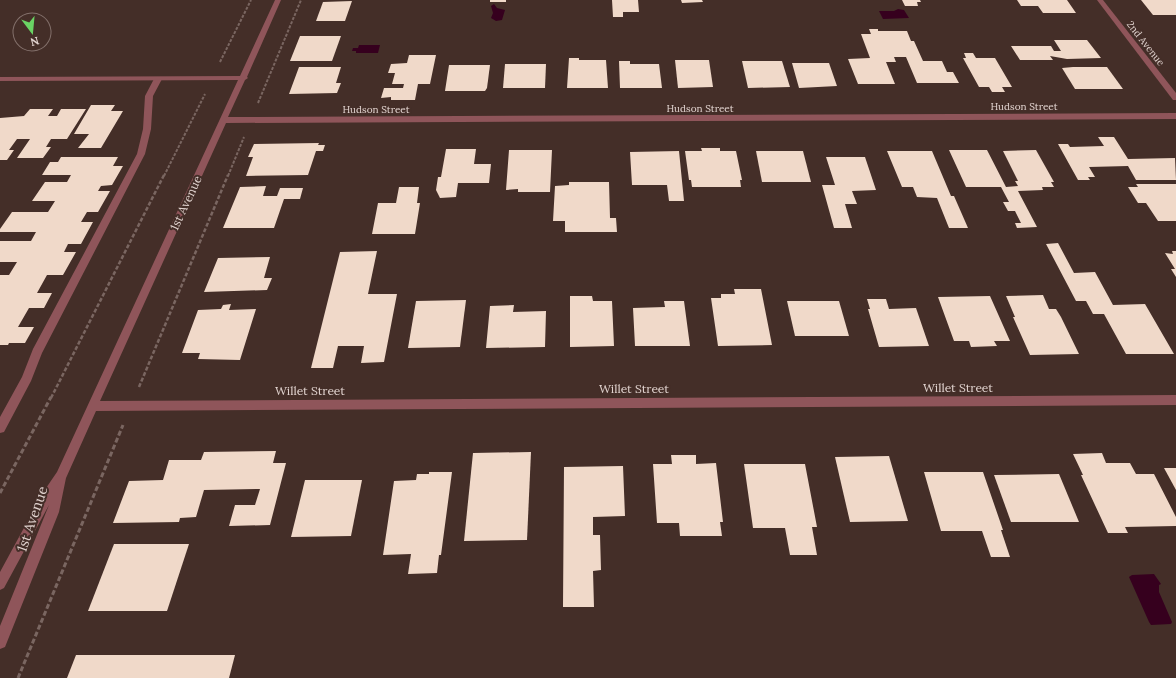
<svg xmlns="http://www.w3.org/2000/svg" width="1176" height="678" font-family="Lora,serif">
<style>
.water{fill:#36001e}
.building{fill:#f0d9c9}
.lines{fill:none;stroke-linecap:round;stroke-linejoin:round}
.path-far2{stroke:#7a6661;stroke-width:2;stroke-dasharray:3 1.5;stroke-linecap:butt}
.path-far1{stroke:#7a6661;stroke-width:2.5;stroke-dasharray:4 2;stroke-linecap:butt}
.path{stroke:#7a6661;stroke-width:3;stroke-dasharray:5 2.5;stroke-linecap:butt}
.lane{fill:#8f555a;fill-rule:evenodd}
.street{fill:#8f555a;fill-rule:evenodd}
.labels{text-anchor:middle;stroke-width:4;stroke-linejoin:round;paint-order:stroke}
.far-street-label{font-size:10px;fill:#e1d3cf;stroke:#442e28}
.street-label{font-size:12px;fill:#e1d3cf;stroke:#442e28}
.near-street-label{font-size:14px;fill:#e1d3cf;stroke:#442e28}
</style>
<rect width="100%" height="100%" fill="#442e28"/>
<g class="water">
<path d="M494,4L497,8L505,10L502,20L496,21L491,18L493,13L491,6Z"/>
<path d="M898,9L904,10L909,18L883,19L879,11H894Z"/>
<path d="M359,45H380L378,53H356V51H352L353,48H358Z"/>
<path d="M1154,574L1161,584L1159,585V592L1172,622L1171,624L1151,625L1149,622L1129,577L1132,575Z"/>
</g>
<g class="building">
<rect x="490" y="0" width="16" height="2"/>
<path d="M612,0H638L639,12H623V17H613Z"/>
<path d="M681,0H702L703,2L682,3Z"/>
<path d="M902,0H920L921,2H917L918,6H905Z"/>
<path d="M1017,0H1067L1076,13H1043L1038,6H1021Z"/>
<path d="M1141,0H1176V15H1153Z"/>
<path d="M352,1L345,21H316L323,2Z"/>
<path d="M869,29H878V31H907L911,41H914L923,61H942L947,72H953L959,83H917L906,57H894L896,62H886L895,84H858L848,59L870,58L861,34H871Z"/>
<path d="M300,36H341L332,61H290Z"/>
<path d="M1054,40H1087L1101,58L1067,59L1050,56L1053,60H1020L1011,46H1051L1054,51H1061Z"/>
<path d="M964,53H973L976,58H995L1012,87H1002L1005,92H992L989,87H979L963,58H966Z"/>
<path d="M409,55H436L430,84H418L415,100H391V97L381,98L384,88H403L404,84H392L395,73H388L391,64L407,63Z"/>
<path d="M569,58H579V60H606L608,88H567Z"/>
<path d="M675,60H709L713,87L678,88Z"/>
<path d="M619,61H630V64H659L662,88H620Z"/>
<path d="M742,61H782L790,87L748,88Z"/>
<path d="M792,63H829L837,86L799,88Z"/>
<path d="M505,64H546L545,88H503Z"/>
<path d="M449,65H490L487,88L485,91H445Z"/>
<path d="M299,67H341L336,83H341L337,93L289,94Z"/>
<path d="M1073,67H1107L1123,89H1075L1062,68Z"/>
<path d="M91,105H115L111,111H123L101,148H78L89,134H74Z"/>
<path d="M30,109H53L48,116H57L61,109H86L67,139H51L46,147H51L43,158H17L30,139H17L9,150H14L7,160H0V118L24,116Z"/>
<path d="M1098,137H1114L1128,159L1175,158L1176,180H1136L1128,166L1089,167L1095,177H1088L1090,180H1078L1058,144H1068L1070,147L1104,146Z"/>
<path d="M319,143L318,145H325L323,151H316L308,175L246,176L253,157H248L254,144Z"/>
<path d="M701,148H720V151H736L742,180H740L741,187H692L691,180H689L685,151H702Z"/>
<path d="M446,149H476L474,164H491L489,183H458L456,197L440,198L436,190L438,177H441Z"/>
<path d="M509,150H552L550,192H518V189L506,190Z"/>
<path d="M949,150H987L1006,187L1018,186L1015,181H1018L1003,151L1036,150L1054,182H1051L1054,187H1042L1043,190L1018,191L1037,227L1017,228L1015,223H1021L1015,211H1008L1003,202H1009L1001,187H966Z"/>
<path d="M679,151L684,201H669L667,185H632L630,152Z"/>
<path d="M756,151H803L811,182H762Z"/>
<path d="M887,151H932L951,196H954L968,228H949L937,198L917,197L913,187H902Z"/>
<path d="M61,157H118L113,166H123L112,185L101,186L98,191H110L98,212H87L81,222H93L81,244H68L64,252H76L63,275H47L37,293H52L44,308H29L18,327H34L25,343H9L8,345H0V275H9L17,262H0V241H31L36,232H0V229L12,212H48L55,201H32L45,182H67L71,175H42L50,162H58Z"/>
<path d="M826,157H865L876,190L852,191L857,204H845L852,228H834L822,185H835Z"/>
<path d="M569,182H609L610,218H616L617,232H565V221H553L555,186L569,185Z"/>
<path d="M1136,184H1176V221H1158L1146,203H1138L1128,187H1138Z"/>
<path d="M266,186L263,196H277L280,188H303L300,199H284L274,228H223L240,187Z"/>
<path d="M399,187H419L417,203H420L415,234H372L378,203H396Z"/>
<path d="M1058,243L1074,273L1095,272L1113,305L1145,304L1174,354H1126L1104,314H1093L1086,301H1076L1046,244Z"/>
<path d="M377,251L368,294H397L384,362L361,363L364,346H338L333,368H311L340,252Z"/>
<path d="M1172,251H1176V277L1171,269H1175L1165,253L1173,254Z"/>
<path d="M270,257L264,278H272L267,290L204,292L218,258Z"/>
<path d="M734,289H761L772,345L718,346L711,298H721V294H735Z"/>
<path d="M1043,295L1049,309H1056L1061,317L1079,354L1030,355L1013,317H1015L1006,296Z"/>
<path d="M570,296H592L593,301H612L614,346L570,347Z"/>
<path d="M990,296L1010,341H994L997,346L971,347L969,341H954L938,297Z"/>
<path d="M867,299H886L889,309L916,308L929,346L879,347L868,309H870Z"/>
<path d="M466,300L460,347L408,348L416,301Z"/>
<path d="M664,301H684L690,346H635L633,308L665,307Z"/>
<path d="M787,301H839L849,336H795Z"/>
<path d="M231,304L229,310L256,309L240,360L198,359L200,353H182L198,310L221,309L223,305Z"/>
<path d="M514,305L513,312L546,311L545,347L486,348L490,306Z"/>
<path d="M276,451L273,463H286L270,525L229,526L235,505H255L260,489L204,490L196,517L180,518L179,522L113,523L129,481L163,480L169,460H201L204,452Z"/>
<path d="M531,452L527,540L464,541L473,453Z"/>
<path d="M1102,453L1106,463H1130L1136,474H1154L1176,517V526L1125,527L1128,533H1108L1081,475H1083L1073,454Z"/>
<path d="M671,455H696V464L716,463L723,522H720L722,536H680L679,523H657L653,464H672Z"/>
<path d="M889,456L908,521L850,522L835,457Z"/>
<path d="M744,464H805L817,527H812L817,555H790L785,528H753Z"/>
<path d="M623,466L625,516L593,517V535H600L601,570L593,571L594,607H563L564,467Z"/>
<path d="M1164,468H1176V490Z"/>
<path d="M429,472H452L441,555H439L437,573L408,574L411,554L383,555L394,481L416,480L417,474H429Z"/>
<path d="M924,472H983L1003,530H1001L1010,557H991L982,531H941Z"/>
<path d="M1059,474L1079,522H1011L994,475Z"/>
<path d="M305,480H362L351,536L291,537Z"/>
<path d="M114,544H189L167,611H88Z"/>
<path d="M76,655H235L229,678H67Z"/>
</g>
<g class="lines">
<g class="path-far2">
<path d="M220,62L251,0"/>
<path d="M258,103L301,0"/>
<path d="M164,176L205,94"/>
<path d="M228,176L244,137"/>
</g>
<g class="path-far1">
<path d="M139,387L228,175"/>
<path d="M51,398L164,175"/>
</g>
<g class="path">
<path d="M0,493L51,397"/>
<path d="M18,678L123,425"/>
</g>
<path class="lane" d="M155,77H158L162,79L153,96L151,129L145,154L42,353L31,381L4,432L0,433V417L22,377L33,349L137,154L143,129L145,96Z"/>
<g class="street">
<path d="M275,0H281L247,77L248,78L245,80L228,117L1176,113V119L226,123L100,401L1176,395V405L96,411L66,478L59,512L5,647L0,649V626L49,505L4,588L0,590V572L44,491L57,472L238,80L0,81V77L240,76Z"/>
<path d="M1097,0H1103L1176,93V100H1173Z"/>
</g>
</g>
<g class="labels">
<g class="far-street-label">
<text transform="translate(1146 43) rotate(52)" y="4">2nd Avenue</text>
<text x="1024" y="110">Hudson Street</text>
<text x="700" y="112">Hudson Street</text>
<text x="376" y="113">Hudson Street</text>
</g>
<g class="street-label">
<text transform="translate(186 203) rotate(-65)" y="4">1st Avenue</text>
<text x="958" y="392">Willet Street</text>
<text x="634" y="393">Willet Street</text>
<text x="310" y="395">Willet Street</text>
</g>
<g class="near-street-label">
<text transform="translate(32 519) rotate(-71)" y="5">1st Avenue</text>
</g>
</g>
<g transform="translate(32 32) rotate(164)"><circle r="19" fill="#442e28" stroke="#83706b"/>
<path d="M0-3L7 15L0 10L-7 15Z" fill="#6ad364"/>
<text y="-6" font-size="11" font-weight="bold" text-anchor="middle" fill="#e1d3cf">N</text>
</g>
</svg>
